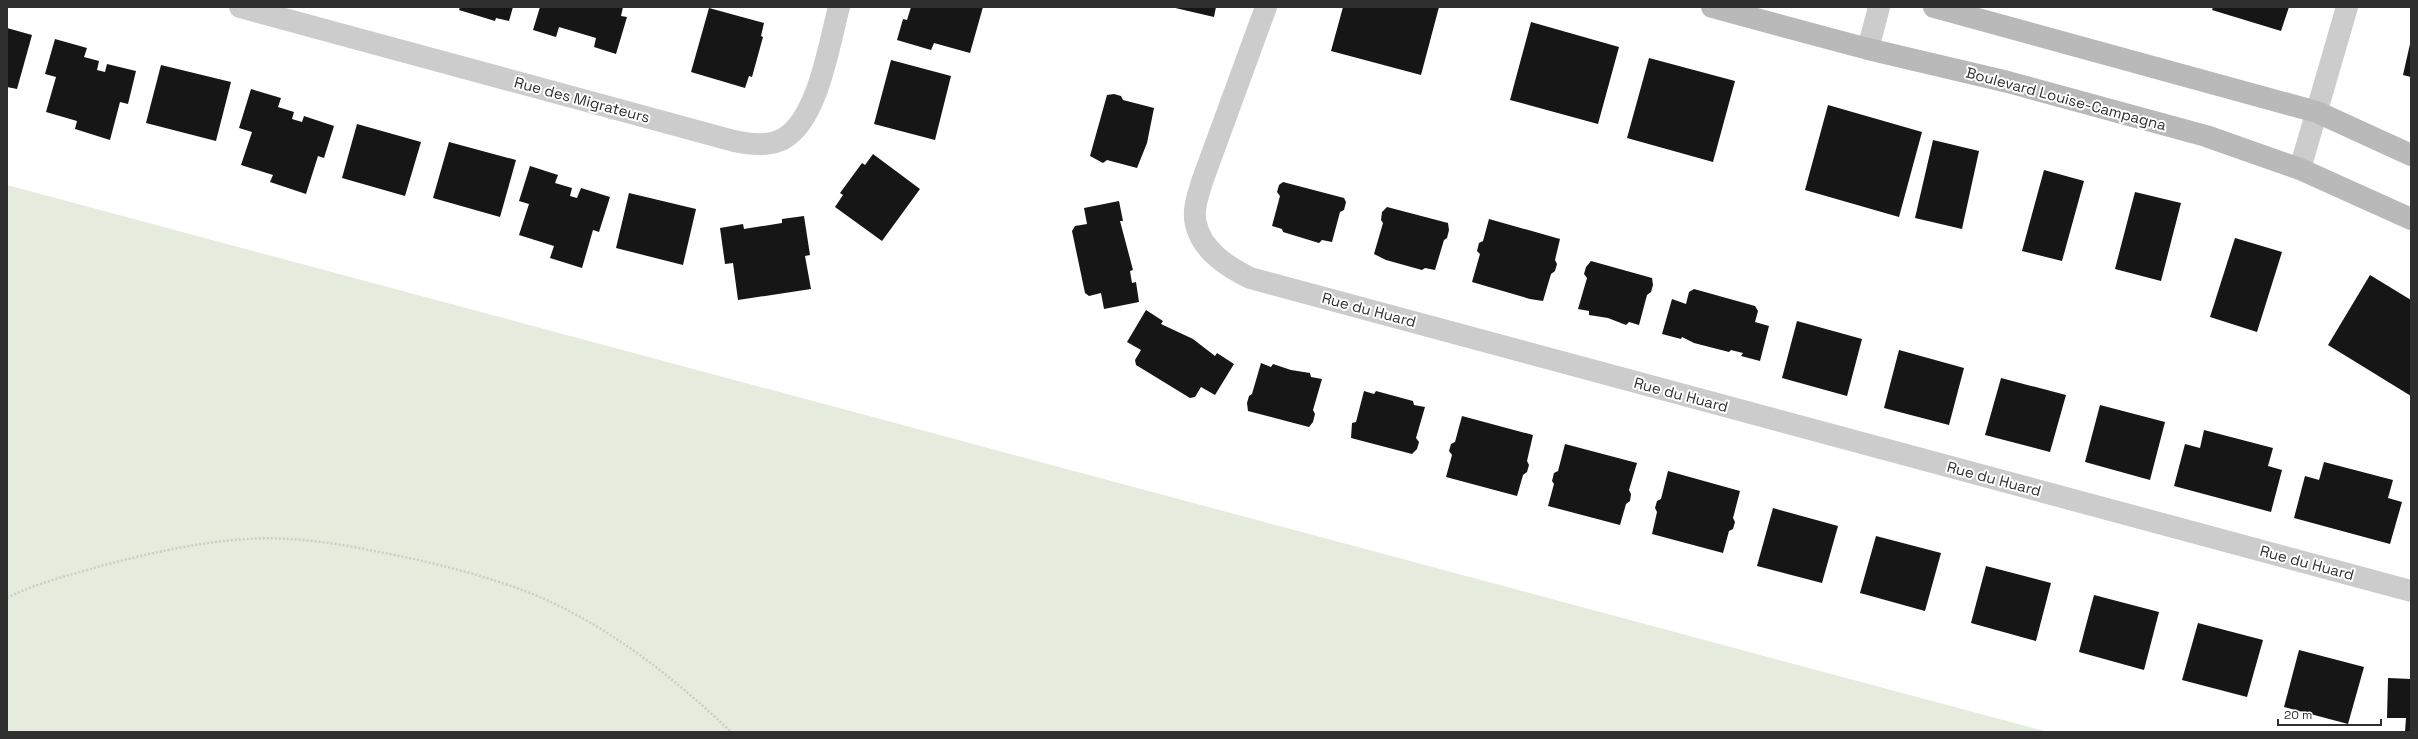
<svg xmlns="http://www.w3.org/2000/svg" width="2418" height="739" font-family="'Space Grotesk',sans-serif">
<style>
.green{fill:#e6ecdd}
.building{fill:#161616}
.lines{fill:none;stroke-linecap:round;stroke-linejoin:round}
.path{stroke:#ccc;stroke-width:2.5;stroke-dasharray:2 2;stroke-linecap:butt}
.street{stroke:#ccc;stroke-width:22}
.secondary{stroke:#b9b9b9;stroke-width:22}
.labels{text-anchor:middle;stroke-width:4;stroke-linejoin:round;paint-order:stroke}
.street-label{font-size:15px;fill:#2f2f2f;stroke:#fff}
</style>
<rect width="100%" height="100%" fill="#fff"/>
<path class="green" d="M7,185L2048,732H7Z"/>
<g class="building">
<path d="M460,7H513L509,21L496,18L495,21L459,10Z"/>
<path d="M540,7H623L621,16L627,17L616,54L594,47L596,38L559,27L556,37L533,30Z"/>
<path d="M911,7H983L970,53L934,43L931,50L897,40L903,19L907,20Z"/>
<path d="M1171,7H1216L1214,17Z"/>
<path d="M1343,7H1439L1421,75L1331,51Z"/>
<path d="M2213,7H2289L2281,31L2212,10Z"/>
<path d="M709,8L764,23L761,36L763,37L752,77L749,76L745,88L691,72Z"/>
<path d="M1531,22L1619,47L1598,124L1510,100Z"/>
<path d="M7,28L32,35L17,89L7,87Z"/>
<path d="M55,39L87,48L84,57L99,61L97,70L105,72L107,64L136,71L128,104L120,102L110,140L75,129L77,121L46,112L56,77L45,74Z"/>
<path d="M2410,44H2411V77L2403,75Z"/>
<path d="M1649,58L1735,81L1713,162L1627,138Z"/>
<path d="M891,60L951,76L935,140L874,124Z"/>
<path d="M161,65L231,82L216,141L146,123Z"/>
<path d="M251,89L281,98L278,107L294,112L292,119L302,122L304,116L334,126L324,158L318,156L306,194L270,182L273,175L241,165L252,132L239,128Z"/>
<path d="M1114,94L1121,96L1123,100L1154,108L1147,143L1137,168L1107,160L1103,163L1090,156L1107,95Z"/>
<path d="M1828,105L1922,132L1899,217L1805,190Z"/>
<path d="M357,124L421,142L405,196L342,178Z"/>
<path d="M1933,140L1979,151L1962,229L1915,218Z"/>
<path d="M449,142L516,160L500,217L433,198Z"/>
<path d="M873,154L920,189L882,241L835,207L843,195L840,193L862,163L865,165Z"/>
<path d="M530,166L558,175L555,183L572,188L570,196L577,198L581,188L610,197L599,232L593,230L582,268L550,258L554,246L519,235L529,204L519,201Z"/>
<path d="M2044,170L2084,181L2062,261L2022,251Z"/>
<path d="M1283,182L1344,198L1346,202L1344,210L1340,212L1332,242L1322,240L1319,243L1283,232L1282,229L1272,226L1280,196L1277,192L1279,185Z"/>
<path d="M2135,192L2181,203L2161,281L2115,269Z"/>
<path d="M629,193L696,209L683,265L616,248Z"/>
<path d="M1119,201L1123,221H1120L1133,270L1130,271L1132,283L1136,282L1139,302L1104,309L1101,293L1089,296L1085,293L1072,231L1075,226L1087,224L1084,208Z"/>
<path d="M1387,207L1448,223L1449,230L1447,238L1444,240L1435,270L1425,268L1422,270L1386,260L1374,254L1383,223L1381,220L1382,212Z"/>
<path d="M804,216L810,255L805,256L811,289L738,300L733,263L725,264L720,228L743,224L744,229L782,223V219Z"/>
<path d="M1489,219L1560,239L1555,260L1557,264L1555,271L1551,274L1543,301L1530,299L1472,282L1480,254L1477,251L1479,243L1483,241Z"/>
<path d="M2235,238L2282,252L2257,332L2210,317Z"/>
<path d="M1591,261L1652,278L1653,285L1651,292L1647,295L1639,325L1629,322L1626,325L1608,318L1589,315V311L1578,309L1587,278L1584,274L1586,267Z"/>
<path d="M2370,275L2411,300V396L2328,345Z"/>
<path d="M1694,289L1755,306L1758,311L1755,322L1769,326L1760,361L1741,356L1743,353L1731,350L1729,352L1694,343L1682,337L1681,339L1662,334L1672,299L1686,304L1689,292Z"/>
<path d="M1146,310L1163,321L1161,324L1193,339L1215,356L1217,353L1234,364L1215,395L1201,387L1195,397L1190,398L1136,365L1135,360L1141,350L1127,342Z"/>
<path d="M1797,321L1862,339L1847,396L1782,378Z"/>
<path d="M1899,350L1964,368L1949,425L1884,408Z"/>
<path d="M1261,363L1271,367L1273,364L1291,370L1310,373L1311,377L1322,379L1313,410L1315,414L1313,422L1309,427L1248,411L1247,403L1249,396L1252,394Z"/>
<path d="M2001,378L2066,395L2050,452L1985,435Z"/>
<path d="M1364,391L1374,394L1376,391L1413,401L1414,405L1425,407L1416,438L1419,442L1417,449L1412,454L1351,438L1352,423L1356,422Z"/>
<path d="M2100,405L2165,422L2150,480L2085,462Z"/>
<path d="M1462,416L1533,435L1527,461L1529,465L1527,472L1523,475L1517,496L1446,477L1452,455L1449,451L1451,444L1455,442Z"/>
<path d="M2204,430L2273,448L2268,466L2282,470L2271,512L2174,486L2185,444L2200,448Z"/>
<path d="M1565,444L1637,463L1629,490L1631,494L1630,501L1626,504L1620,525L1548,506L1554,484L1552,481L1554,473L1558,471Z"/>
<path d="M2324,462L2393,480L2388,498L2402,502L2390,544L2294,518L2305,476L2319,480Z"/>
<path d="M1668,471L1740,491L1733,518L1735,522L1733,529L1729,531L1723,553L1652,534L1657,512L1655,508L1657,501L1661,499Z"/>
<path d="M1773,508L1838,526L1822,583L1757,566Z"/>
<path d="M1876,536L1941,553L1925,611L1860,593Z"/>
<path d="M1986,566L2051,583L2036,641L1971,623Z"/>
<path d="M2094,595L2159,612L2144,670L2079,652Z"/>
<path d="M2198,623L2263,640L2247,697L2182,680Z"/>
<path d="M2299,650L2364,667L2348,724L2284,707Z"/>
<path d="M2388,678L2411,679V732H2405L2406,718H2387Z"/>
</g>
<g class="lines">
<path class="path" d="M7,598C38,582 71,575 104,565C151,553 198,542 247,539C290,536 337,543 379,552C432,562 485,575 535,595C607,625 675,678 731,732"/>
<g class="street">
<path d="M240,7L734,141C750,144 768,147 783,139C818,120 829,44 839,7"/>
<path d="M1266,7L1203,179C1199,192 1192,210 1196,224C1202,251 1228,267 1250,278L2411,591"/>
<path d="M1868,49L1879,7"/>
<path d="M2300,169L2347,7"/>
</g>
<g class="secondary">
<path d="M1712,7L1868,49L2008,82L2206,136L2300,169L2411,219"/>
<path d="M1934,7L2317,112L2411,155"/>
</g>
</g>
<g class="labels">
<g class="street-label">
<text transform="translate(2066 99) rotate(15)" y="5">Boulevard Louise-Campagna</text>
<text transform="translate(582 100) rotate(15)" y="5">Rue des Migrateurs</text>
<text transform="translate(1369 310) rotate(15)" y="5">Rue du Huard</text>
<text transform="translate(1681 395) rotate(15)" y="5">Rue du Huard</text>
<text transform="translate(1994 479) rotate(15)" y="5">Rue du Huard</text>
<text transform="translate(2307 563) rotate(15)" y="5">Rue du Huard</text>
</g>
</g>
<rect width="2418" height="739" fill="none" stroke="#2f2f2f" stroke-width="16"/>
<path d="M2278 719v6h103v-6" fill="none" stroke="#2f2f2f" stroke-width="2"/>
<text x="2284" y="719" font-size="12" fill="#2f2f2f" stroke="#ffffff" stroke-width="3" paint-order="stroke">20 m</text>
</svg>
